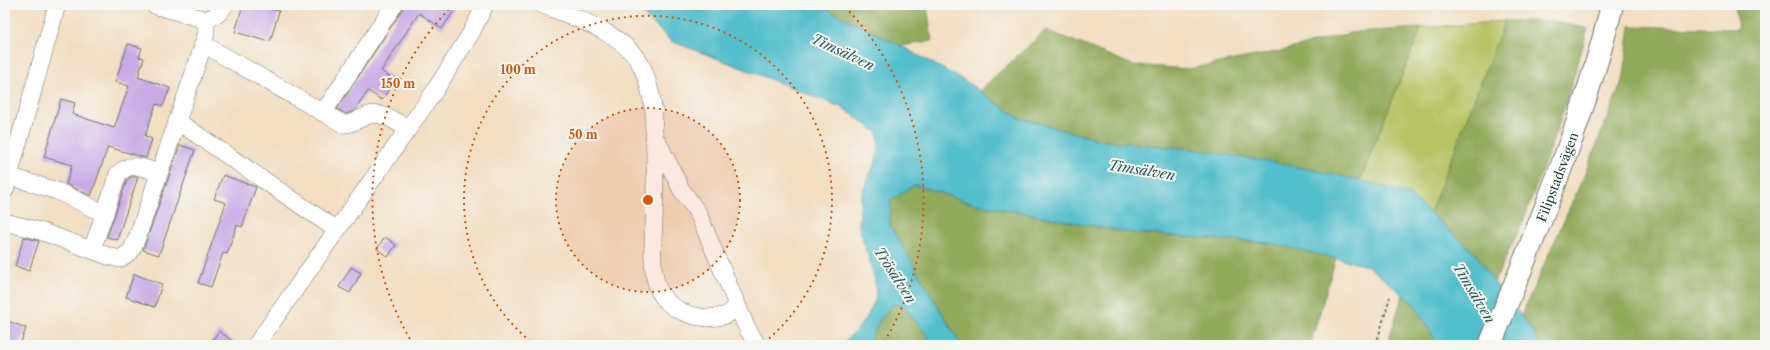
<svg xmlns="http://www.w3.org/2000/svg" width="1770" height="350" font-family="'Libre Caslon Text',serif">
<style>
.green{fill:#b7c365;stroke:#6b804c}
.forest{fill:#91a95a;stroke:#587347}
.water{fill:#52becc;stroke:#387e80}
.building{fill:#c9aae6}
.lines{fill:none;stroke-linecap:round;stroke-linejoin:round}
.minor-casing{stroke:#697566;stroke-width:18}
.major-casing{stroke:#697566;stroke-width:24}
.path{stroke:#697566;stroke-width:2;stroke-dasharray:3 3;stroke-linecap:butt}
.minor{stroke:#fff;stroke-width:17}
.major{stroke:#fff;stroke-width:22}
.ring{fill:none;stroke:#d45610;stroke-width:2;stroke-dasharray:2 4}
.labels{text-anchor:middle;stroke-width:4;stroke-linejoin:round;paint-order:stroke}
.street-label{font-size:13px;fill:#1f3d34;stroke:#f6f6f2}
.water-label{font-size:14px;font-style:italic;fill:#2c5d5a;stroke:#f6f6f2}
.centre{fill:#d45610;stroke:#f6f6f2;stroke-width:2}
.ring-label{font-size:12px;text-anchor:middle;font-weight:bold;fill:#d45610;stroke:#f6f6f2;stroke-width:4;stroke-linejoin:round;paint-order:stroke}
</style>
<rect width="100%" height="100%" fill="#f6f6f2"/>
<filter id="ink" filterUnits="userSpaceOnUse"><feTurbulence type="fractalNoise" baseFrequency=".025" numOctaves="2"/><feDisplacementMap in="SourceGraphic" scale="8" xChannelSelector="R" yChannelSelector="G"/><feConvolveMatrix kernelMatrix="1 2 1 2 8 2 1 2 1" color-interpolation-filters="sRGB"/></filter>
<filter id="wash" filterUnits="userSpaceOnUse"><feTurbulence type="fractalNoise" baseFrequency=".012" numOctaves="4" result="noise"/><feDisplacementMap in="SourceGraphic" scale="16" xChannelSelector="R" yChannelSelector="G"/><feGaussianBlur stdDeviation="0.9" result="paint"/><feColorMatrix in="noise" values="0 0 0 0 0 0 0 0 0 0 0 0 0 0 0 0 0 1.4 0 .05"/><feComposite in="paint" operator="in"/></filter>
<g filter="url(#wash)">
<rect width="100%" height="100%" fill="#f3dec2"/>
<path class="green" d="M1505,21L1430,213L1408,194L1360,180L1421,28Z"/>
<g class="forest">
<path d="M818,5H927L932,41L901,46Z"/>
<path d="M1735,5H1765V345H1540L1534,332L1521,316L1584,176L1624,76L1630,26L1738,29Z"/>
<path d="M1505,21H1552L1588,29L1560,121L1524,219L1494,282L1476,254L1430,213Z"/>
<path d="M1421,28L1360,180L1192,149L1104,141L1019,118L979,91L1046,30L1133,65L1188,69L1286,50L1354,32Z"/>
<path d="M915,185L975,204L1132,233L1270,243L1336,258L1310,345H961L890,225L891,200Z"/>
<path d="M1403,295L1414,304L1438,345H1387Z"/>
<path d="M893,304L903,306L927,335L932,345H864L869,341L880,320Z"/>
</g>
<path class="water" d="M634,5H818L901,46L965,81L1019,118L1104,141L1192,149L1278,163L1360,180L1408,194L1476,254L1494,282L1534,332L1540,345H1438L1414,304L1368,266L1270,243L1132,233L975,204L915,185L891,200L890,225L961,345H932L927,335L904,306L893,304L880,320L869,341L864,345H841L857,330L868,315L876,298L875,279L859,227L861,196L868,177L875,164L879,149L878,133L843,108L742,68L671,41Z"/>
<g id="blocks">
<g class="building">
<path d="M243,5H257L279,11L270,42L235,32Z"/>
<path d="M404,5H450L455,9L442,29L419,13L381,71L395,80L382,100L368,91L355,110L346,114L337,109L402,10Z"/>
<path d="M128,44L142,48L139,57L144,58L138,77L170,88L163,106L156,104L145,136L152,139L146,158L108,147L91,196L66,184L72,165L44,157L61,99L75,103L72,114L114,128L129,86L115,82Z"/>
<path d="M180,145L195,150L159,255L143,250Z"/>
<path d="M223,175L256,187L242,227L237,225L227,254L223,253L211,287L198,283L226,203L214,199Z"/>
<path d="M131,177H138L117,240L107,237L127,180Z"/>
<path d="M24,237L39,241L29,271L15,266Z"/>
<path d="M385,237L396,245L388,257L377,249Z"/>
<path d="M351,267L361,273L350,293L339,287Z"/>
<path d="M134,274L162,284L155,307L126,297Z"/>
<path d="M5,320L26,328L20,345L5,341Z"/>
<path d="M219,331L238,345H208Z"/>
</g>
</g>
</g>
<g filter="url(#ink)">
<use href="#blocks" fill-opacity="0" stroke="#697566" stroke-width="1"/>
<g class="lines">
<defs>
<g id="minor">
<path d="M154,5L206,20L218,14L225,5"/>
<path d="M543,5C576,18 627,34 643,69C648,81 652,99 654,113C654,119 653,125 654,131C656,162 655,191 654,222C653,242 651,263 656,282C663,310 697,322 723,316C728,315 733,310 738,307"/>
<path d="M203,44L343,124C350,125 357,120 364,117C379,109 395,121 408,129"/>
<path d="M323,113L394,5"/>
<path d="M177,121L337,230"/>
<path d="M658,142L681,189L698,213L746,326L757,345"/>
<path d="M9,176L57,191L105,214"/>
<path d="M5,190L57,5"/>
<path d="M5,222L40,231L108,256L120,259L131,251L137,238L200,55L206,34V20"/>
<path d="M92,250L118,174C131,161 144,168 159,173"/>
<path d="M256,345L434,92L471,33L485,5"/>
</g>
<g id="major">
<path id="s1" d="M1490,345C1535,234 1584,122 1612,5"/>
</g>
</defs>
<use href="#minor" class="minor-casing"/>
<use href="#major" class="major-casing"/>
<path class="path" d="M1376,345L1390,297"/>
<use href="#minor" class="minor"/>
<use href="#major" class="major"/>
</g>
</g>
<circle cx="648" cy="200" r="92" fill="#d45610" fill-opacity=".12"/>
<g class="ring">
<circle cx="648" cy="200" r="92"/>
<path d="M535 345A184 184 0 1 1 761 345"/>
<path d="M413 344A276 276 0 0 1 451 7M845 7A276 276 0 0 1 883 344"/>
</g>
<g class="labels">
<g class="street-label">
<text dy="5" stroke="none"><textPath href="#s1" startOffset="181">Filipstadsvägen</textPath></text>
</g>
<g class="water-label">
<text transform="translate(843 52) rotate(25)" y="5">Timsälven</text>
<text transform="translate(1142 170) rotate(9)" y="5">Timsälven</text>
<text transform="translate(895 275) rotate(57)" y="5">Trösälven</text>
<text transform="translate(1474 293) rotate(59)" y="5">Timsälven</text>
</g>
</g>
<circle cx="648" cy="200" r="6" class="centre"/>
<g class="ring-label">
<text x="518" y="74">100 m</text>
<text x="398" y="88">150 m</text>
<text x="583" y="139">50 m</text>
</g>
<rect width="1770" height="350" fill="none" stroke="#f6f6f2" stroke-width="20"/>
</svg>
